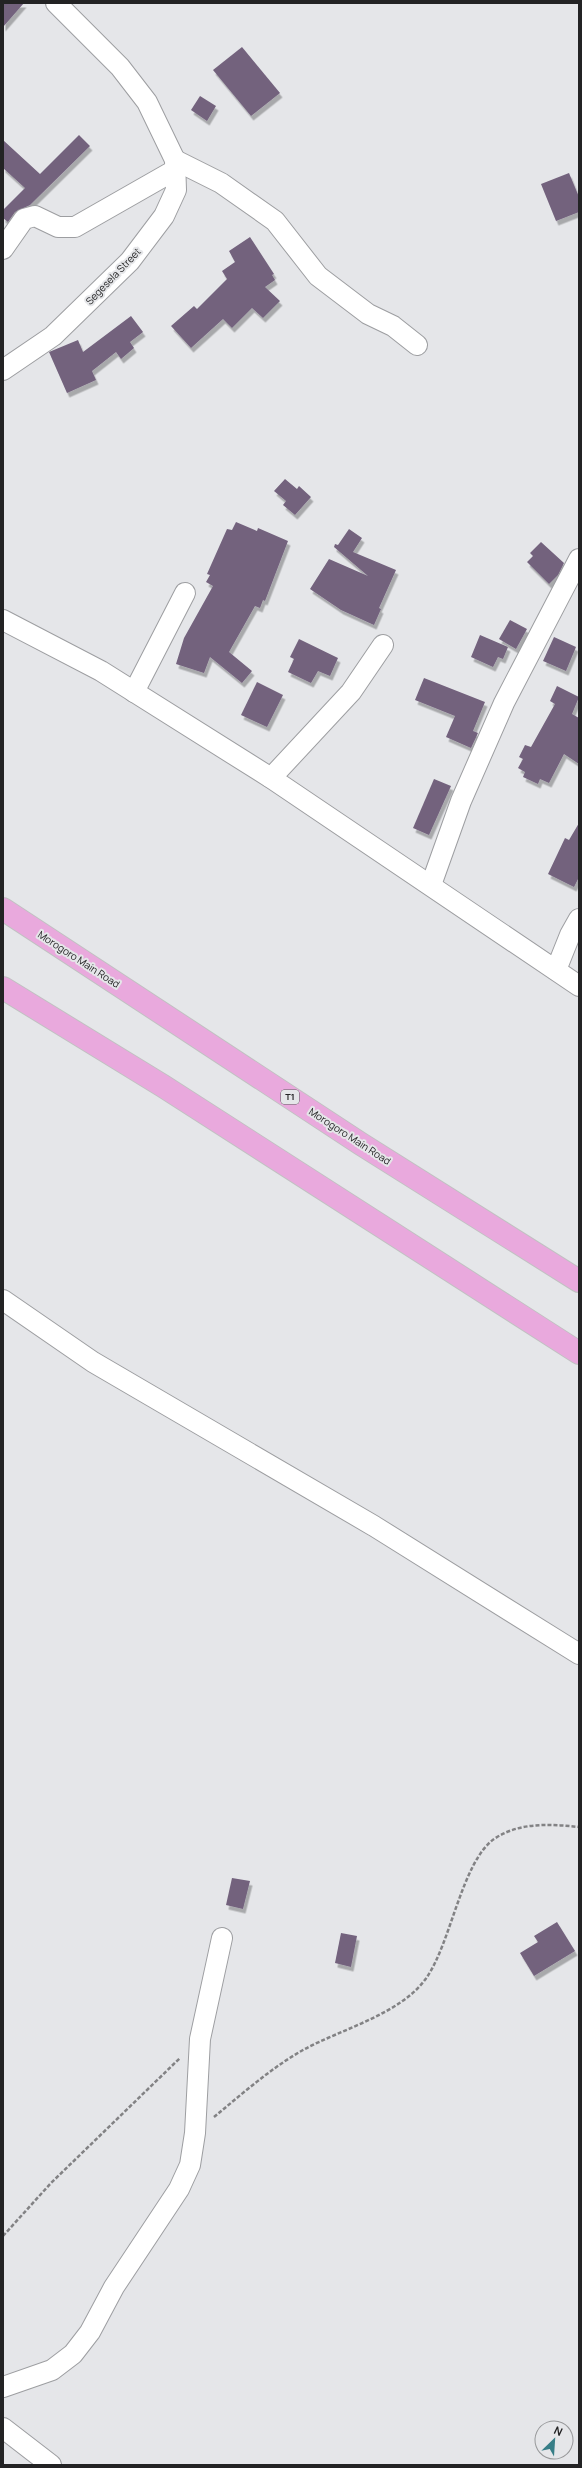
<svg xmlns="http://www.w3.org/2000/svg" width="582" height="2468" font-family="Manrope,sans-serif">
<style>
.building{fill:#73627d;filter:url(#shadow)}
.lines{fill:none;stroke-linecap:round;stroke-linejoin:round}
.street-casing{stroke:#9d9ea1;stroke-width:22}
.highway-casing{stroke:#c1c1c2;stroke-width:24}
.path{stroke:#828284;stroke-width:2.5;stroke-dasharray:4 2;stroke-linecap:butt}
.street{stroke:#fff;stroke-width:20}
.highway{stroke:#e9a9dd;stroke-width:22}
.labels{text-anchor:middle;stroke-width:4;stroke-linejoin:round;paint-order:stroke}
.shield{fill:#e5e6e9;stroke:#5d5e5f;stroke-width:1}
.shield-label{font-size:9px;font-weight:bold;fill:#232324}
.street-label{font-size:10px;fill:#232324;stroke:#e5e6e9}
</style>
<defs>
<filter id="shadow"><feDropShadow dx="2.5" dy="4.5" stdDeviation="0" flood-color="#0004"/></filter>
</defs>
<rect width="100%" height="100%" fill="#e5e6e9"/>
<g class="building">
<path d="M3,3H24L3,27Z"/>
<path d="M242,47L280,93L251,116L213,70Z"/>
<path d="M200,96L216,106L207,121L191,110Z"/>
<path d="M79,135L90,146L30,205L15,212L8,222L3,218V210L25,188L3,168V140L40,174Z"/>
<path d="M569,173L579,197V212L556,221L541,184Z"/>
<path d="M250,237L274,274L272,275L275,280L265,287L280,301L263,318L252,308L232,328L223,319L191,348L171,326L194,306L197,309L227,279L222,271L235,262L229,251Z"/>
<path d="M131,316L143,332L130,342L134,348L121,359L116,352L92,371L96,380L67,393L49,352L78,340L83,352Z"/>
<path d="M285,479L297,489L299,486L311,497L295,515L283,505L286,501L274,491Z"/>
<path d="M236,522L257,531L258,528L288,541L265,601L263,600L260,608L255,606L229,652L252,671L242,683L210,657L204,673L176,664L184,638L213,586L206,582L210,575L207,574L227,529L232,530Z"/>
<path d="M349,529L362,538L353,552L396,570L379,608L381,609L374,625L341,610L310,589L329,559L368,576L334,547L335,544L338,545Z"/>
<path d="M541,542L564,563L558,575L549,584L527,562L533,556L530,553Z"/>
<path d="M510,620L527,629L516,649L499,639Z"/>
<path d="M480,635L508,647L503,659L498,657L493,667L471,657Z"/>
<path d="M554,637L576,647L566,671L543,661Z"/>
<path d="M299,639L338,658L330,676L318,671L311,683L288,672L294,659L290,657Z"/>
<path d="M424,678L485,702L473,731L478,733L471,748L446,737L455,716L415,700Z"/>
<path d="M257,682L283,695L267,727L241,715Z"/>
<path d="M557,686L579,697L572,714L579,718V764L564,754L549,783L540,779L538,784L523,777L525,772L518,768L523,759L519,757L525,745L531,747L555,704L550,701Z"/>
<path d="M434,779L451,786L429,835L413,828Z"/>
<path d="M579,823V877L574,887L548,874L565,838L569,840Z"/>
<path d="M232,1878L250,1881L243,1909L226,1905Z"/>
<path d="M557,1922L575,1951L534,1976L520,1953L538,1942L534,1936Z"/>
<path d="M341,1933L357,1936L351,1967L335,1963Z"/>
</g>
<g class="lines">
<defs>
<g id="street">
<path d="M175,160L221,183L275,221L318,276L368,314L393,326L417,345"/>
<path d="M3,249L24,219L35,216L58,227H75L175,170"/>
<path d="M3,370L53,336L130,261L164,216L176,190L175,160L147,102L120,67L56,3"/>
<path d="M3,620L101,671L271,778L579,986"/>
<path d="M134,692L185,593"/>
<path d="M271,778L351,692L383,645"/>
<path d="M431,885L461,801L504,703L579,559"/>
<path d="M556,970L570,935L579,919"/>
<path d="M3,1300L93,1362L374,1526L579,1654"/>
<path d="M3,2387L52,2370L73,2354L90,2332L114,2287L179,2189L190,2165L195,2133L200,2039L222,1938"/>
<path d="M3,2428L51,2465"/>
</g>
<g id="highway">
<path d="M3,909L361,1144L579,1281"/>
<path d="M3,988L163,1086L579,1353"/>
</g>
</defs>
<use href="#street" class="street-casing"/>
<use href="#highway" class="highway-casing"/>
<g class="path">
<path d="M214,2117C242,2094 271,2068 303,2050C341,2029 402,2014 427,1977C451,1942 462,1862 494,1839C519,1822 550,1824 579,1827"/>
<path d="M3,2236L51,2183L180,2058"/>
</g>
<use href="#street" class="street"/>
<use href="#highway" class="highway"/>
</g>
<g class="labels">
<rect class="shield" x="281" y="1090" width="18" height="14" rx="3"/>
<g class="shield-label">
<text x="290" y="1100">T1</text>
</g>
<g class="street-label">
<text transform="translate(113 276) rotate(-46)" y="4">Segesela Street</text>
<text transform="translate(79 959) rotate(33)" y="4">Morogoro Main Road</text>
<text transform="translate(350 1136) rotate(33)" y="4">Morogoro Main Road</text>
</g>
</g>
<rect width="582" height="2468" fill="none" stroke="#232324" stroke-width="8"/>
<g transform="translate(554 2440) rotate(25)"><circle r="19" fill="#e5e6e9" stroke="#97989a"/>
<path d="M0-3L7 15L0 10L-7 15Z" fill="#377e87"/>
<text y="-6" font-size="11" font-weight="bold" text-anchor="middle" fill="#232324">N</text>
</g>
</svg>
